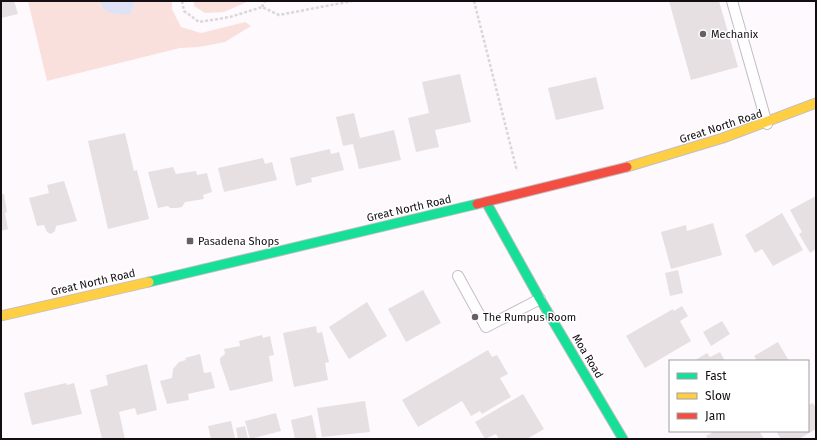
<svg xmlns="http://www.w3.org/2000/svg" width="817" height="440" font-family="'Fira Sans',sans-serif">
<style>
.green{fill:#fae0dd}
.water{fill:#dee2f6}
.building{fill:#e7e0e3}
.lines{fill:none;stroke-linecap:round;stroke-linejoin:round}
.lane-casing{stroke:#c4bfc3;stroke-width:12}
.fast-casing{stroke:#c4bfc3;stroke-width:11}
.slow-casing{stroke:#c4bfc3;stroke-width:11}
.jam-casing{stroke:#c4bfc3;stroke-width:11}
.path{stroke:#d9d8d9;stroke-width:2.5;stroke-dasharray:3 2;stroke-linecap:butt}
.lane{stroke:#fffeff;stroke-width:10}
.fast{stroke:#16e098;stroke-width:9}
.slow{stroke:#ffcf43;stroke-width:9}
.jam{stroke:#f24e42;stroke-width:9}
.poi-dot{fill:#666065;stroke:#fff;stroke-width:1.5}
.labels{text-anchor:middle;stroke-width:3;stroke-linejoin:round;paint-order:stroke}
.poi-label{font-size:11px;fill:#140d13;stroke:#fff;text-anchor:start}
.street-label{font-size:11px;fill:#140d13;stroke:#fff}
</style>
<rect width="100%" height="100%" fill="#fdf9fc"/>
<g class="green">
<path d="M28,1H99L101,6L131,14L135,1H172V9L181,27L201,33L245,22L251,26L225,42L199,47L180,48L47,81Z"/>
<path d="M194,1H249L224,12L205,13L194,6Z"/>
</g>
<path class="water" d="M99,1H135L131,14C118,15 104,15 99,1Z"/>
<g class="building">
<path d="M1,1H14L18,14L1,18Z"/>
<path d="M669,1H719L738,67L691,80Z"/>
<path d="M460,74L471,122L435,130L439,147L416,152L408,118L429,113L422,82Z"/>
<path d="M596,77L604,109L556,120L548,88Z"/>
<path d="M354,113L360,138L394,130L401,160L359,169L353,144L343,146L336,117Z"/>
<path d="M125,133L134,171L137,170L149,219L108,229L88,141Z"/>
<path d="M330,149L331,154L339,152L344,170L311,178L312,182L296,186L290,158Z"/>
<path d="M263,158L265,164L272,162L277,180L224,192L218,168Z"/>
<path d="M173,167L176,174L196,171L197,175L207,173L212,192L203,195L204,199L185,202L182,207L177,208H170L168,206L158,208L148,172Z"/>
<path d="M64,181L77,221L56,226L55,231L51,234L47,232L44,225L37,226L29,198L49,193L47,185Z"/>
<path d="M1,194H4L7,212L5,213L8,229L1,231Z"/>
<path d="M816,196V249L810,253L799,234L802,232L790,210Z"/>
<path d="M782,213L803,250L773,266L762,249L755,253L745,235Z"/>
<path d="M713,223L722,255L671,269L661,232L686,225L687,231Z"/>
<path d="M678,270L683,293L670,296L665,273Z"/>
<path d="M423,290L441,323L406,342L388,309Z"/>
<path d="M367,302L387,336L349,359L329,327Z"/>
<path d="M682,306L688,316L680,321L691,341L645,368L626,336L673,309L674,311Z"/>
<path d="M722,321L730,334L711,346L703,332Z"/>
<path d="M316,326L317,333L322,332L329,362L325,363L328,380L294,387L283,333Z"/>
<path d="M262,335L263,338L270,336L274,355L269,356L273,381L230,391L220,362V358L225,354L224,349L240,346L239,341Z"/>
<path d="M778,342L789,361H757L754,356Z"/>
<path d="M488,350L492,357L497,355L508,374L500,378L511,397L482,414L480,411L471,416L462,401L418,427L402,400Z"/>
<path d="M720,352L725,361H694L707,353L710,357Z"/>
<path d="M200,354L204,373L211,372L215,388L188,394L189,400L167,404L160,381L172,378L173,369L179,362L186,360L185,358Z"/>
<path d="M147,364L157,410L137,415L135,408L119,412L125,439H102L90,390L108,385L106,375Z"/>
<path d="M66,383L67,385L74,383L82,414L32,425L24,393Z"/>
<path d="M523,394L544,429L527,439H499L496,434L485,439L475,422Z"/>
<path d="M365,401L370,432L322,437L317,408Z"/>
<path d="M813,403L816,408V429L799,439H781L776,431H808V405Z"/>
<path d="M276,413L281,431L250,439L245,421Z"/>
<path d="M312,415L317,439H295L291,420Z"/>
<path d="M231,421L235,439H211L208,426Z"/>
<path d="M245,426L248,439H238L236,428Z"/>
<path d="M715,431H759L764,439H708L706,436Z"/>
</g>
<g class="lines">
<defs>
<g id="lane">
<path d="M732,1L767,124"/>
<path d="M458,276L486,327L540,299"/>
</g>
<g id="fast">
<path d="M486,202L540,299L623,439"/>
<path d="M149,282L477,204"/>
</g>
<g id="slow">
<path d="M627,167L723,138L816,103"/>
<path d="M1,316L149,282"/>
</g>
<path id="jam" d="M477,204L627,167"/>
</defs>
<use href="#lane" class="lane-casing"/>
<use href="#fast" class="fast-casing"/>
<use href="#slow" class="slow-casing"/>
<use href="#jam" class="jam-casing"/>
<g class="path">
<path d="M182,1L184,11L199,22L230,17L262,7L279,15L352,1"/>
<path d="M474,1L517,171"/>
<path d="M262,7L265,1"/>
</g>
<use href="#lane" class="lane"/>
<use href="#fast" class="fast"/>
<use href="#slow" class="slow"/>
<use href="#jam" class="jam"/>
</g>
<g class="poi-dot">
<circle cx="703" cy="34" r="4"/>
<rect x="186" y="237" width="8" height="8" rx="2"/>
<circle cx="475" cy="317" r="4"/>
</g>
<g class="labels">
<g class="poi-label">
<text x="711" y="38">Mechanix</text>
<text x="198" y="245">Pasadena Shops</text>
<text x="483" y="321">The Rumpus Room</text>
</g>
<g class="street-label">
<text transform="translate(721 126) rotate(-18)" y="4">Great North Road</text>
<text transform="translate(409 208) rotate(-13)" y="4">Great North Road</text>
<text transform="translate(93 282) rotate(-13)" y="4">Great North Road</text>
<text transform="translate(588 356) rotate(59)" y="4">Moa Road</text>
</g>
</g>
<rect width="817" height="440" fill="none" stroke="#140d13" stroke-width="4"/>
<rect x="669" y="360" width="140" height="72" fill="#ffffff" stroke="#a19ea1"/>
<rect x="677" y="373" width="20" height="6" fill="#16e098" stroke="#a19ea1"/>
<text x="705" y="380" font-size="12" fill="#140d13">Fast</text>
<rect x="677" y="393" width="20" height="6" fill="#ffcf43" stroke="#a19ea1"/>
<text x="705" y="400" font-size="12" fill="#140d13">Slow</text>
<rect x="677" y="413" width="20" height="6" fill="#f24e42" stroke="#a19ea1"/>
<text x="705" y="420" font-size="12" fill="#140d13">Jam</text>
</svg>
